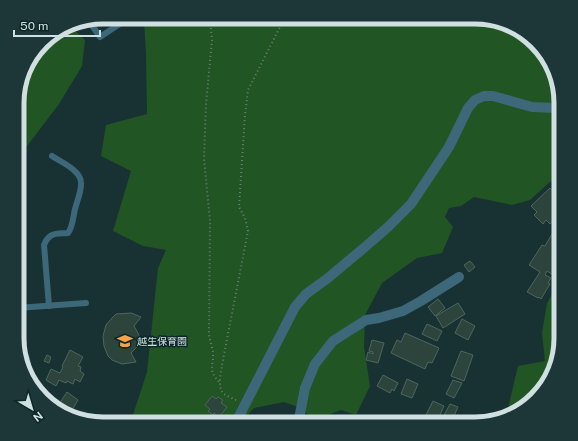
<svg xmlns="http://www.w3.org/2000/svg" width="578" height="441" font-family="'Public Sans','Noto Sans JP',sans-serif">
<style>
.green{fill:#215524}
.building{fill:#2d443c;stroke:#4d665d}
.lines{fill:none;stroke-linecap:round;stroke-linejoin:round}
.path{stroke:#6a7f7f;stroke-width:2;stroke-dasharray:1 3;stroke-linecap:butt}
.lane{stroke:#3d6879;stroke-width:6}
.street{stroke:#3d6879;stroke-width:10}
.labels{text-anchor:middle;stroke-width:3;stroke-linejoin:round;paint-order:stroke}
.poi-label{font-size:10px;fill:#d0dfdf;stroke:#0d2829;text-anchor:start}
.rim{fill:none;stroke:#d0dfdf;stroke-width:5}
</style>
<rect width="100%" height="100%" fill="#183233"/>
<g class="green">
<path d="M481,17L532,38L552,65L561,102V189L551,181L530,200L512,205L474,197L461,206L449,208L445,217L453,227L442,253L417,258L382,283L365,315L364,347L370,386L356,415L341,410L315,420L298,407L284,402L254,408L239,424H130L147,372L158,268L166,250L143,246L113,231L131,171L101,156L106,125L147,114L146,54L144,21Z"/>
<path d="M69,25L85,40L82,66L59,104L24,150L18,153V91L28,60L46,38Z"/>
<path d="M561,279V344L540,395L513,415L506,417L518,366L545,361L542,333L547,303Z"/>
</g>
<g class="building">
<path d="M550,188L555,193L556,191L561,196V213L550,224L546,220L543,224L534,215L537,212L531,206Z"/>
<path d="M552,234L561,240V258L558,256L557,258L554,256L552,260L561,266V274L558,278L547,271L545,275L551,278L548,283L550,284L541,299L539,297L538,298L527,292L540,272L529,265L542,245L545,246Z"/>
<path d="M470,261L475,267L469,272L464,265Z"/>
<path d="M438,299L445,308L435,316L428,307Z"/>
<path d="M458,303L465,314L443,328L436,316Z"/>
<path d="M131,313L141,317L134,326L139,335L137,347L131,353L136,362L122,364L112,360L108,356L104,346L103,336L106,325L112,318L116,314Z"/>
<path d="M462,319L475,326L468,340L455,333Z"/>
<path d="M427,324L442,331L437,341L422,334Z"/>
<path d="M405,333L439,348L432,363L428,362L425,369L391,353L397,340L401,342Z"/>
<path d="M372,340L384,343L378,363L366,360L368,352L373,354V352L369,351Z"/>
<path d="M70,350L83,357L78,366L81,367L80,371L84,374L80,382L75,379L73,384L67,381L66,383L59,380L56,386L46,380L51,369L60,373L63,367L62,366Z"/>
<path d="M461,351L473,355L464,381L451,376Z"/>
<path d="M47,355L51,357L49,363L44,361Z"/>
<path d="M383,375L398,383L394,391L392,389L390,393L377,386Z"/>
<path d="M407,379L418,384L412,398L401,394Z"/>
<path d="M453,380L462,383L454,398L446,394Z"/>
<path d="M67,392L78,400L71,412L57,407Z"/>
<path d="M212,396L216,399L218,397L223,400L221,403L227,407L219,417L214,413L213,415L208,411L210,409L205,405Z"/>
<path d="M433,401L444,406L440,415L442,417L438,424L436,423L434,424L424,419Z"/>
<path d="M450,404L458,407L453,418L451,417L450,420L443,417Z"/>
</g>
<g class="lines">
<g class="path">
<path d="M210,20L212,40L206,104L204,158L210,221L209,335C210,341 212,347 213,352C214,367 207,369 220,383"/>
<path d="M236,400C232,398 227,396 224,394C217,388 221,373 222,365L248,231L245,218L239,207L245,115L248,90L284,19"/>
</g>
<g class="lane">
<path d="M89,21L100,37L124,21"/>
<path d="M49,306L44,245C49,232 56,234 68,233C73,227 73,217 75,209C77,201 82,190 81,182C80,170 61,162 52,156"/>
<path d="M17,308L86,303"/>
</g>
<g class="street">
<path d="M17,339L25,359L28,379"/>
<path d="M235,424L295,307L306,294L328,278L365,247L388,227L411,204L449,147L468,108L475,100L484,96H493L532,107L555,108L561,107"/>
<path d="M298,424L305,388L315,364L333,341L366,320L379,318L403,311L421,301L459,277"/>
</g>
</g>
<defs>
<symbol id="school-bare" viewBox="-9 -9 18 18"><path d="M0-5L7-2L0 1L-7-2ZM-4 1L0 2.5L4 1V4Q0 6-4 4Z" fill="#f6a248" stroke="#0d2829" stroke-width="2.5" paint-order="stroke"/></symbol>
</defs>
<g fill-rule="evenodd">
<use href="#school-bare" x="114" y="330" width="22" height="22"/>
</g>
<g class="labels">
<g class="poi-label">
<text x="137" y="345">越生保育園</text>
</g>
</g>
<path d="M0 0H578V441H0ZM103 24H475A79 79 0 0 1 554 103V338A79 79 0 0 1 475 417H103A79 79 0 0 1 24 338V103A79 79 0 0 1 103 24Z" fill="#1d3738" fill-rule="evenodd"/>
<path class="rim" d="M103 24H475A79 79 0 0 1 554 103V338A79 79 0 0 1 475 417H103A79 79 0 0 1 24 338V103A79 79 0 0 1 103 24Z"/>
<g transform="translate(32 409) rotate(142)" stroke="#0d2829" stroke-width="3" paint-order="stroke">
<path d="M0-3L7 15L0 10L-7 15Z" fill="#d0dfdf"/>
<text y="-6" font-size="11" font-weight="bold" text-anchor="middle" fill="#d0dfdf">N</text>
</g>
<path d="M14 30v6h86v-6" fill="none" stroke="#d0dfdf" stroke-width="2"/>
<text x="20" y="30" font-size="12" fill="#d0dfdf" stroke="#0d2829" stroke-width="3" paint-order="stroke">50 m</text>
</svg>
